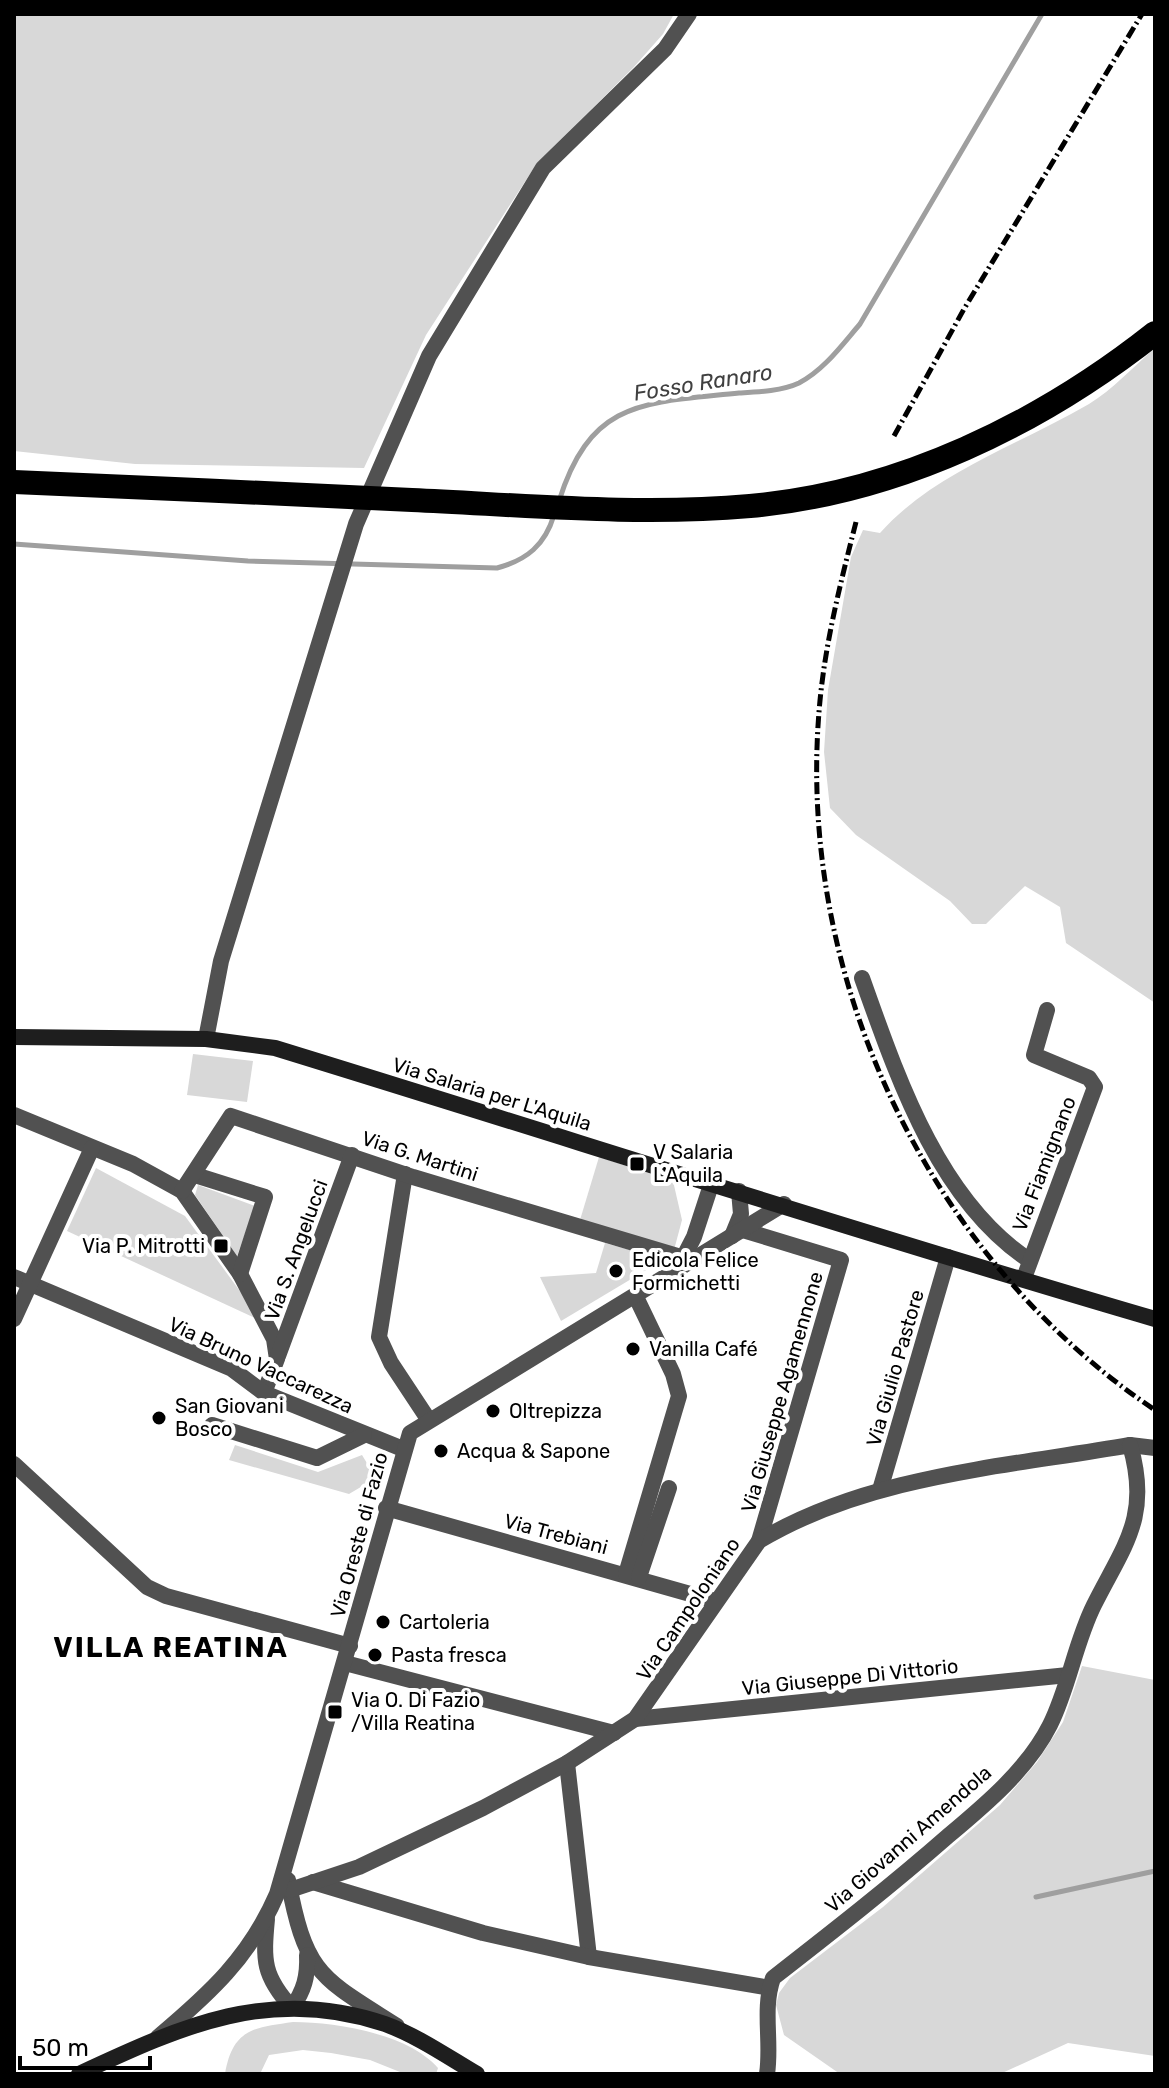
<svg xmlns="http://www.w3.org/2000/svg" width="1169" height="2088" font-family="Rubik,sans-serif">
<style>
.green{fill:#d8d8d8}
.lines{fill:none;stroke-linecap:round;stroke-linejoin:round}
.stream{stroke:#9f9f9f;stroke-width:5}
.street{stroke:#515151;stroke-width:16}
.secondary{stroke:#1e1e1e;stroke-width:16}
.highway{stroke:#000;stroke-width:24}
.rail{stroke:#000;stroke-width:5;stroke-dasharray:12 4 2 4;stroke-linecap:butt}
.poi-dot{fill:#000;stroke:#fff;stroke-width:3}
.labels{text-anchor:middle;stroke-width:8;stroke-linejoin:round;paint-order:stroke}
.street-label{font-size:20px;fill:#000;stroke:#fff}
.poi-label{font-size:20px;fill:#000;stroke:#fff;text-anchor:start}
.water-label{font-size:22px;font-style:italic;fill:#404040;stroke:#fff}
.district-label{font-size:28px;font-weight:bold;letter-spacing:2px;fill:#000;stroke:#fff}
</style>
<rect width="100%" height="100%" fill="#fff"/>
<g class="green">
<path d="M14,14H674L663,34L633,68L537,163L426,335L364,468L135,464L14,451Z"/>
<path d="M1155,348V1003L1066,943L1060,907L1025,886L986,924H972L950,901L856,835L830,808L824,752L828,690L851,557L863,530L880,533C933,473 1021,444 1089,404C1112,390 1134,366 1155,348Z"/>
<path d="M193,1054L253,1061L247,1102L187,1095Z"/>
<path d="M599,1157L673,1181L682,1220L674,1250L580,1220Z"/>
<path d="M96,1168L185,1216L253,1309L255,1318L67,1231Z"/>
<path d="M198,1185L255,1206L237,1256L195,1195Z"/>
<path d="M605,1243L644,1254L658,1263L561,1321L540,1277L596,1273Z"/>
<path d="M235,1445L318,1472L362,1455L376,1478L349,1494L229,1460Z"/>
<path d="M1082,1666L1155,1680V2056L1068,2043L1000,2074H840L784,2035L776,2005L779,1993L790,1978L883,1907L1000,1805L1037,1762L1063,1722Z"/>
<path d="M293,2022C336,2022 409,2034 438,2068L436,2074H405L370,2060L331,2053L303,2050L269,2055L260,2074H225C233,2028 254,2028 293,2022Z"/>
</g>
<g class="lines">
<g class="stream">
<path d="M559,501C591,399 644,403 739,393C758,392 782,391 799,383C824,370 842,345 860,324L1042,14"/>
<path d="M14,544L248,561L497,568C527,560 545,545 554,515"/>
<path d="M1036,1897L1155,1871"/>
</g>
<g class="street">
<path d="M862,978C897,1076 938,1200 1029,1260"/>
<path d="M206,1039L221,961L356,524L429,356L543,168L665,49L689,14"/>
<path d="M14,1115L133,1164L182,1191L240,1274L274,1339L277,1359L264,1393"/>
<path d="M405,1174L379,1337L391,1363L428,1419"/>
<path d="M195,1175L265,1197L240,1274"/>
<path d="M182,1191L231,1116L413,1177L684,1258"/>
<path d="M743,1230L841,1260L759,1541"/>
<path d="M732,1236L741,1214L739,1191"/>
<path d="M679,1266L694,1237L712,1182"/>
<path d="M14,1277L232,1369L264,1393L403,1449"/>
<path d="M1024,1278L1095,1087L1089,1078L1034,1055L1047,1010"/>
<path d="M14,1319L92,1148"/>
<path d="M278,1356L352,1155"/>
<path d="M212,1425L317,1458L364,1435"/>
<path d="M14,1464L147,1587L166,1596L350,1646"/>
<path d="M880,1490L948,1257"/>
<path d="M386,1508L715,1601"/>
<path d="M626,1574L679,1396L673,1374L636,1297"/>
<path d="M639,1577L669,1488"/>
<path d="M345,1663L614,1733"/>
<path d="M635,1719L1068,1675"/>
<path d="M567,1763L589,1957"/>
<path d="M288,1880C306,1975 320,1977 397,2026"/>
<path d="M313,1882L483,1933L589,1957L770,1988"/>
<path d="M290,1890L359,1867L483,1808L567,1763L635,1719L759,1541C869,1475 1006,1467 1130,1445L1155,1448"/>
<path d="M267,1919C263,1961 263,1976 292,2008C304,1990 308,1977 307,1955"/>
<path d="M158,2037C209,1994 250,1957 277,1894L410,1433L784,1204"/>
<path d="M767,2074C772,2042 762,2009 773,1978C832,1932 891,1886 948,1836C985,1805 1028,1769 1050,1725C1069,1687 1075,1643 1094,1605C1124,1545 1151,1517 1130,1445"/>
</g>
<g class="secondary">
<path d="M14,1037L206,1039L275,1048C568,1138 860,1233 1155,1319"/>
<path d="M79,2074C182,2026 271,1985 385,2024C418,2036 448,2057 477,2074"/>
</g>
<path class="highway" d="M14,482C147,488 279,493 412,500C524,505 638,516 750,506C898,493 1040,424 1155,333"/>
<g class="rail">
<path d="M894,436L964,309L1142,14"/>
<path d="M856,522C840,585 824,647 819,712C797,982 931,1260 1155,1410"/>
</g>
</g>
<g class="poi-dot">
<rect x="629" y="1156" width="16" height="16" rx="4"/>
<rect x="213" y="1238" width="16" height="16" rx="4"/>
<circle cx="616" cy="1271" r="8"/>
<circle cx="633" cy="1349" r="8"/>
<circle cx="493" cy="1411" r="8"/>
<circle cx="159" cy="1418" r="8"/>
<circle cx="441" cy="1451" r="8"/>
<circle cx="383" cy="1622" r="8"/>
<circle cx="375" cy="1655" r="8"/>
<rect x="327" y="1704" width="16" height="16" rx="4"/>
</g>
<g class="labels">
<g class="street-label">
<text transform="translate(492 1094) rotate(17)" y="7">Via Salaria per L'Aquila</text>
<text transform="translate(420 1156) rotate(18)" y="7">Via G. Martini</text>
<text transform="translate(1044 1164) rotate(-69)" y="7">Via Fiamignano</text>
<text transform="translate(296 1250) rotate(-70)" y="7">Via S. Angelucci</text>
<text transform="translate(261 1365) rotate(25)" y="7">Via Bruno Vaccarezza</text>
<text transform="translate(895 1368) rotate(-74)" y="7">Via Giulio Pastore</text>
<text transform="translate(782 1392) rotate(-74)" y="7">Via Giuseppe Agamennone</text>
<text transform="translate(556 1534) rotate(15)" y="7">Via Trebiani</text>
<text transform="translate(359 1535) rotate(-75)" y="7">Via Oreste di Fazio</text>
<text transform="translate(688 1609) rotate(-56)" y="7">Via Campoloniano</text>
<text transform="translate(850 1677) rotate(-6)" y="7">Via Giuseppe Di Vittorio</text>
<text transform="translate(908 1839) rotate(-41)" y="7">Via Giovanni Amendola</text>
</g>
<g class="poi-label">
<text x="653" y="1159">V Salaria<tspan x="653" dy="23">L'Aquila</tspan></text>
<text x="205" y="1253" text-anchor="end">Via P. Mitrotti</text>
<text x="632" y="1267">Edicola Felice<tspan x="632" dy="23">Formichetti</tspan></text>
<text x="649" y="1356">Vanilla Café</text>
<text x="175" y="1413">San Giovani<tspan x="175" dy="23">Bosco</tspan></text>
<text x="509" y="1418">Oltrepizza</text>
<text x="457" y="1458">Acqua &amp; Sapone</text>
<text x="399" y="1629">Cartoleria</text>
<text x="391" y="1662">Pasta fresca</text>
<text x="351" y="1707">Via O. Di Fazio<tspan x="351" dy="23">/Villa Reatina</tspan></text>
</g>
<g class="water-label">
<text transform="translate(703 382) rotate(-9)" y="8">Fosso Ranaro</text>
</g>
<g class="district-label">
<text x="171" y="1657">VILLA REATINA</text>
</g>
</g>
<rect width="1169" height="2088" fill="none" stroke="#000000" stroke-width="32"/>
<path d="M20 2056v12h130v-12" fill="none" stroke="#000000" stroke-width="4"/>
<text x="32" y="2056" font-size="24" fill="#000000" stroke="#ffffff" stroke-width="6" paint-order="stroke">50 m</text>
</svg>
